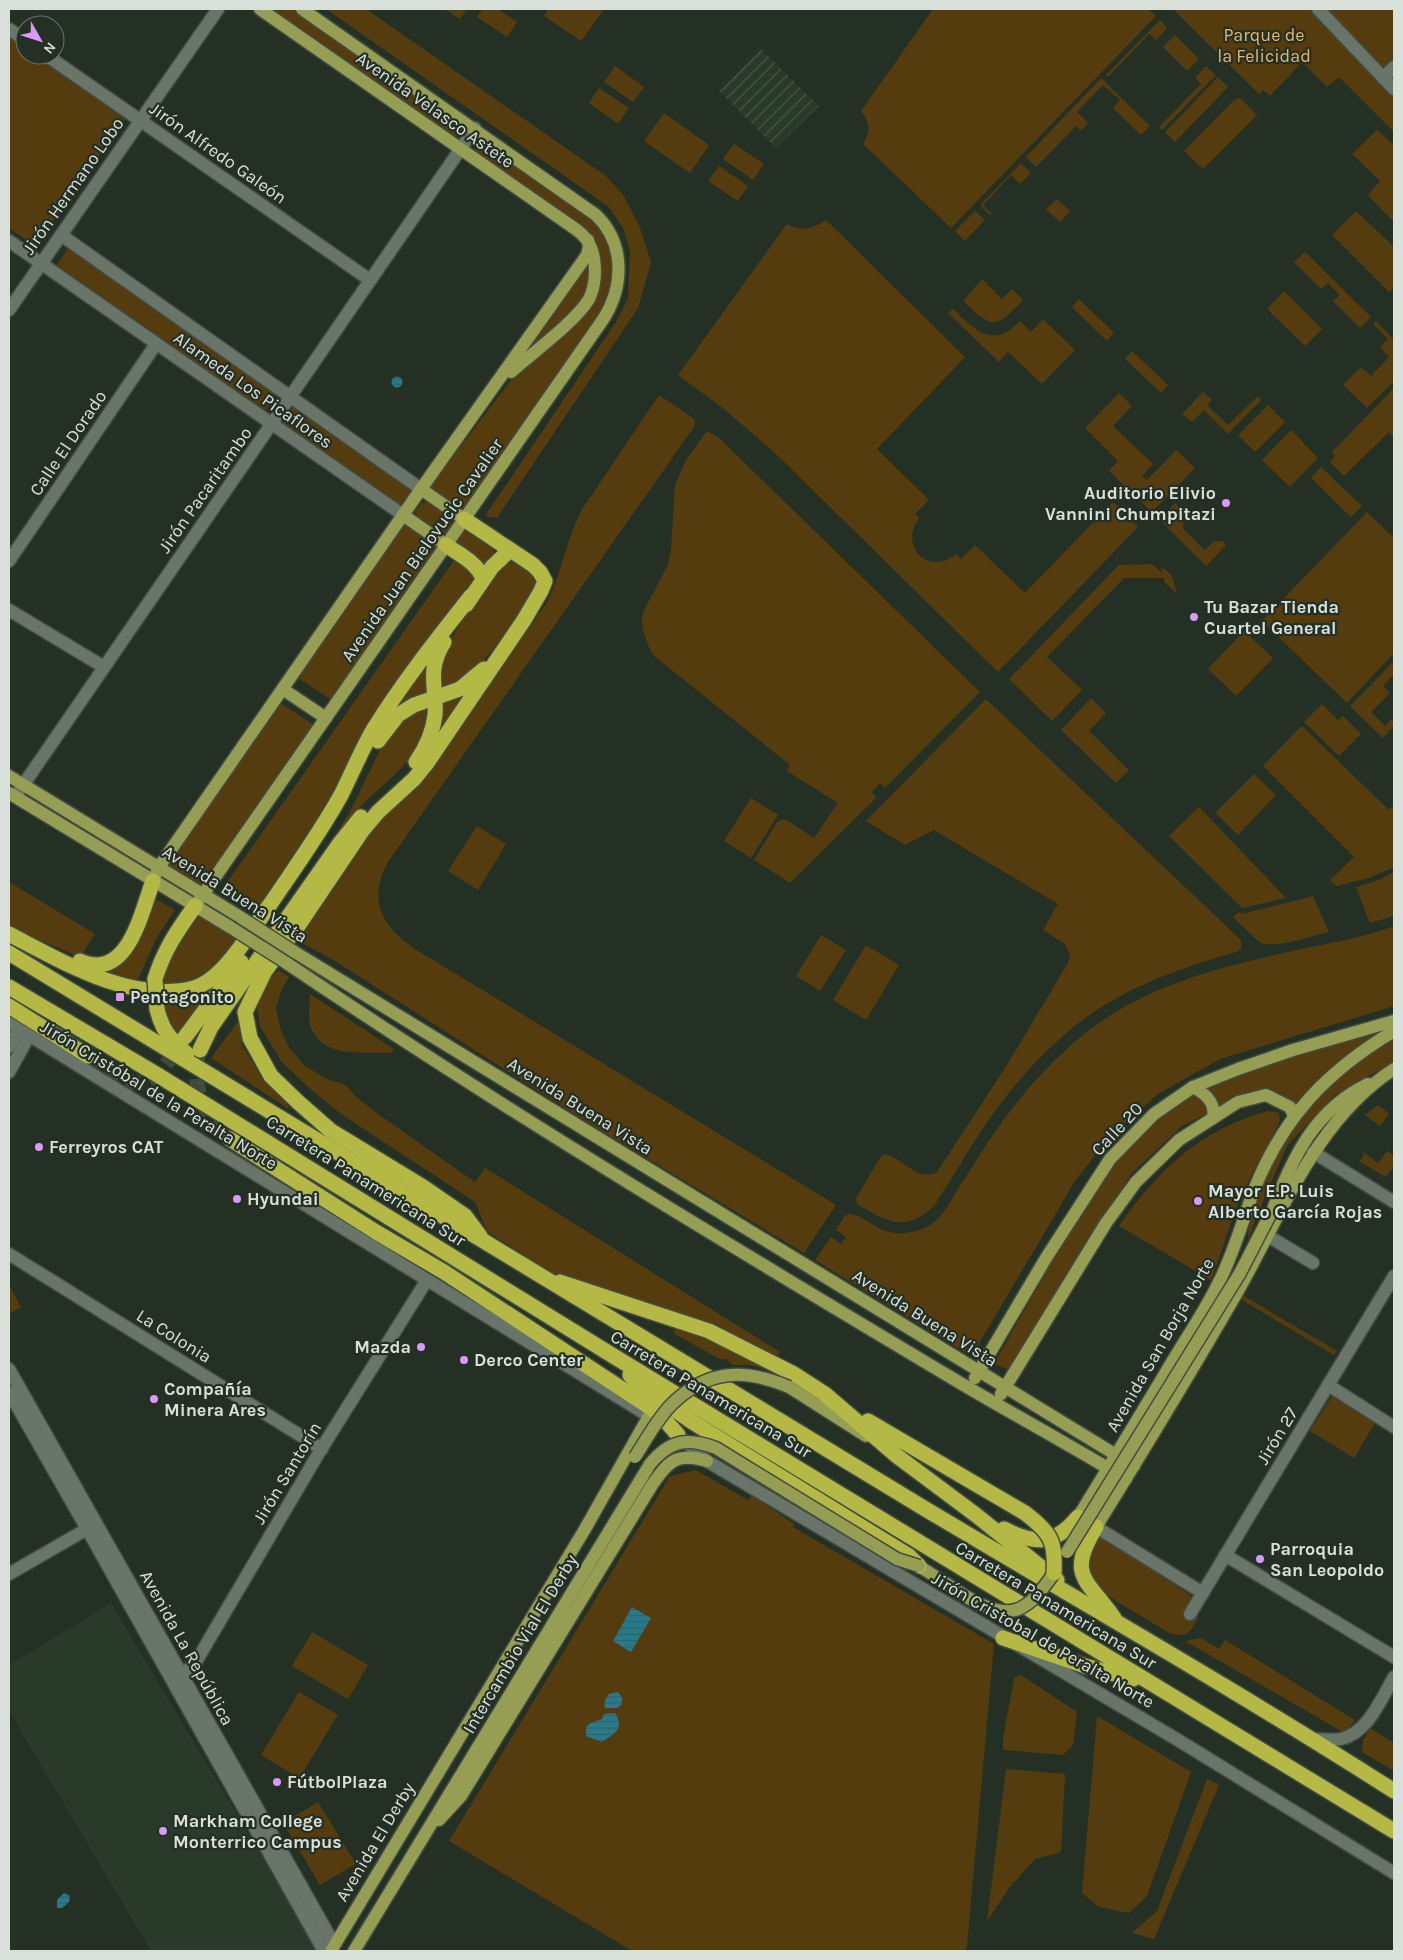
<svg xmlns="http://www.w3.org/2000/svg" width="1403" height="1960" font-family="Karla,sans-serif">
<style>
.built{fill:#2a3a2a}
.industrial{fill:url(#industrial-furrows)}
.green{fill:#553c0f}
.water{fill:url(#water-rules)}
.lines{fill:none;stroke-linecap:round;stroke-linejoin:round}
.highway-tunnel{stroke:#404a40;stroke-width:15;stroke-dasharray:15 8;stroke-linecap:butt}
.minor-casing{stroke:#434c43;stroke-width:15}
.major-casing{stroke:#434c43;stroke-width:15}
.highway-casing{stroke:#434c43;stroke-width:18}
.minor{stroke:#697569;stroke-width:12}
.major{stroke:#969e54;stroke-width:12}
.highway{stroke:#b4b946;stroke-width:15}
.major-bridge-casing{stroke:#434c43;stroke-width:15;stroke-linecap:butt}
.highway-bridge-casing{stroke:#434c43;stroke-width:18;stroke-linecap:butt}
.major-bridge{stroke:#969e54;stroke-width:12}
.highway-bridge{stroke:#b4b946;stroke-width:15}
.poi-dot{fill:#d99af7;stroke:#253025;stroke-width:2}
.labels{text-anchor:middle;stroke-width:4.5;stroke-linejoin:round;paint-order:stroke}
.park-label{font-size:18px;fill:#e7b669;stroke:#253025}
.street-label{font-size:18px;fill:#d9e0d9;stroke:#253025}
.poi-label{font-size:18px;font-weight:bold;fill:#d9e0d9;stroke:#253025;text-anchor:start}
</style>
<defs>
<pattern id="industrial-furrows" width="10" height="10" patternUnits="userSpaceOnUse" patternTransform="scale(1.25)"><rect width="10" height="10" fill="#2a3a2a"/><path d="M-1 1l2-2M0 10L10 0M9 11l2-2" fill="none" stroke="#485648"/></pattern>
<pattern id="water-rules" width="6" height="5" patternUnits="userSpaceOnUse" patternTransform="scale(1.25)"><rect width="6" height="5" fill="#287a8a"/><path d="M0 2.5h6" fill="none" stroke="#336169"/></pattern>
</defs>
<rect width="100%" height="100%" fill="#253025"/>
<path class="built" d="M111,1603L318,1951H151L9,1711V1665Z"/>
<path class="industrial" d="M761,49L819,106L776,148L719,91Z"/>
<g class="green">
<path d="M269,9H295L464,126L455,139Z"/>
<path d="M326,9H366L606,176L623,195L639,225L651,262L638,308L497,518L485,516L616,322L628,299L630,251L623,228L609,207Z"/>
<path d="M445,9H467L460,19Z"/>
<path d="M483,9H498L517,22L507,37L477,17Z"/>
<path d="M548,9H604L581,41L544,16Z"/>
<path d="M933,9H1148L1156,16L951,228L863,144C871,132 870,122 861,111Z"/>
<path d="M1173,9H1394V132L1339,77L1327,87L1302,62L1270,96L1263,90L1259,94Z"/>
<path d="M1160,20L1167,28L1156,40L1149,34L1108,77L1106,75Z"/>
<path d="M1175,35L1199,59L1187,71L1163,47Z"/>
<path d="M9,36L25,48V55H35L125,119L35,246L9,228Z"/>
<path d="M615,66L644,87L633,102L604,82Z"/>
<path d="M1206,66L1216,75L1162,130L1159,127L1201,84L1195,78Z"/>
<path d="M1218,77L1228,87L1175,142L1165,132Z"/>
<path d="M1101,78L1150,126L1141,135L1113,108L1120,100L1103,85L1077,112L1088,123L1081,130L1076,126L1036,167L1026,157Z"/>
<path d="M599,88L629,108L618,124L589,103Z"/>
<path d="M1240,98L1257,115L1203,169L1184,151L1234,100Z"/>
<path d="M664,113L709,145L690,173L644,141Z"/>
<path d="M1377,130L1394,145V222L1368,195L1380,181L1352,154Z"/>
<path d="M483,139L591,218C616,247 614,268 607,303L464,510L460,511L431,491L430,487L508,384L593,302L591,235L473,152Z"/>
<path d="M734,144L764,164L753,180L723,159Z"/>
<path d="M1021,163L1031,173L1020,184L1011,175L983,205L992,214L990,215L980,205Z"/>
<path d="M719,166L748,186L738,201L708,181Z"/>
<path d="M1057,199L1070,211L1060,222L1046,209Z"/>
<path d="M975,211L985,220L965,241L955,231Z"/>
<path d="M1356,211L1394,247V288L1389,292L1332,235Z"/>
<path d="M826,220L965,357L877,449L929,500L915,514L919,518C898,546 929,577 956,554L961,559L975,545L1025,593L1113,502L1138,527L998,672L775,453L724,409L678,375L787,224C801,232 813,229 826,220Z"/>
<path d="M68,248L277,394L265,411L57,265Z"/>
<path d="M1305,252L1371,317L1360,328L1333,301L1340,295L1328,283L1321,289L1294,262Z"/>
<path d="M590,259C591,272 589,285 584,298C578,311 541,339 528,349Z"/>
<path d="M982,279L1002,299L1012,289L1023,300C994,330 993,329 963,301Z"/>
<path d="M1284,291L1322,329L1305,346L1267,309Z"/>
<path d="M1079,299L1114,333L1107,341L1072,307Z"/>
<path d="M953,309C976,330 992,350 1020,321L1031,332L1043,319L1075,350L1042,384L1008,352L999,362L948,313Z"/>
<path d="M1376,321L1394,340V381L1367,408L1343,385L1361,367L1371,376L1389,357L1380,347L1388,339L1373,324Z"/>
<path d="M1132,351L1168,385L1161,393L1125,359Z"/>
<path d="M1394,388V437L1389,432L1344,476L1330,462L1335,456L1332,452Z"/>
<path d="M1203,392L1212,400L1207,405L1228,425L1258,396L1261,400L1228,434L1204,410L1192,422L1182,414Z"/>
<path d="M1119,393L1132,406L1113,426L1153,464L1142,476L1147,480L1176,450L1195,468L1152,512L1109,471L1118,461L1085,428Z"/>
<path d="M659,395L693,418L695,422L694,427L388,862C367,901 382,926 415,949L836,1205L804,1253L592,1125L335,961L295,939L372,828L427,774L548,601C561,572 567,540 581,511Z"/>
<path d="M294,405L413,489L400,506L282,423Z"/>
<path d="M1268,405L1285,422L1255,452L1238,435Z"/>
<path d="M1291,430L1318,458L1290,487L1262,460Z"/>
<path d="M707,431L718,437L980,692L885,788L880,783L872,792L876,798L790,883L754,860L777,822L785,819L814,838L838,803L787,771L790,765L653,655C646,642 640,627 643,612L668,565L671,550L675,485L686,460Z"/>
<path d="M1321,467L1362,506L1351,517L1311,478Z"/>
<path d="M431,502L449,516L452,524L446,533C433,534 420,524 415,512L421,503Z"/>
<path d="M1175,503L1184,512L1183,529L1205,550L1214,541H1222L1226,545L1206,566L1160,520Z"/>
<path d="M1367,512L1394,538V653L1347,703L1262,621Z"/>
<path d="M404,525H408L436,544L437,549L332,700L298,678Z"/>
<path d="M469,529L493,545L494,555L489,562L481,564L456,546C457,537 460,532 469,529Z"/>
<path d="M455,559L478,575L375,715L326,813L255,911H250L221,891Z"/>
<path d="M509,562C518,564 537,574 535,586C533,601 482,665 469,675C461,682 450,686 442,691L437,681C439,673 439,663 443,655C452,637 492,567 509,562Z"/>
<path d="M1152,564L1162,573L1161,566L1172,576L1177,594L1165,583L1164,578H1124L1047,657L1082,690L1052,721L1009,679L1119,565Z"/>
<path d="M1244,631L1273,658L1236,696L1208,669Z"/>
<path d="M430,655L427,693L389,714Z"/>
<path d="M1394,661V674L1383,686L1390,693L1371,712L1385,726L1391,719L1394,722V726L1383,738L1350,706Z"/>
<path d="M474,686L434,745L440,703Z"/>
<path d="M1091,698L1106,713L1089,731L1129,770L1116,783L1061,730Z"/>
<path d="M986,699L1241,940V949L1236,952C1194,964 1152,978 1113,1000C1059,1031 1014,1081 980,1133C964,1157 950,1182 934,1206C904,1234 886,1221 857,1204L856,1198L880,1158L882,1155L886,1154C903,1159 918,1182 937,1172L1005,1068L1068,963L1070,956L1065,944L1043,930L1058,904L934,830L905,845L866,821Z"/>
<path d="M280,703L314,725L201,886L167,867Z"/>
<path d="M1322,704L1338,720L1343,716L1361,734L1339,756L1304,722Z"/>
<path d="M427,706C432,749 393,775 366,801C353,814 343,828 332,843L330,842L349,814L379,752L388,737L406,717Z"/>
<path d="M1300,727H1303L1389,810L1394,805V867L1369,878L1336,886L1330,880L1354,857L1263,766Z"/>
<path d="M1254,774L1276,795L1238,835L1215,813Z"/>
<path d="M751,798L778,815L751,858L724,841Z"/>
<path d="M1199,807L1286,898L1242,908L1169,836Z"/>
<path d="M477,826L506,844L478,890L448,871Z"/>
<path d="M1394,872V916L1370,923L1356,887L1379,880Z"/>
<path d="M9,882L95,934L80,957L9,927Z"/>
<path d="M1313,896L1329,932C1311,936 1274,950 1259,942L1233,917L1239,912L1242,914Z"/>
<path d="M152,897L175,910L157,937L137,982L105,975L134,948Z"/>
<path d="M197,911L238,935L219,963L192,981L163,985L173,947Z"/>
<path d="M1394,926V1006L1220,1059L1158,1094L1108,1139L1075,1181L974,1352L966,1353L815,1260L831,1237L841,1244L846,1237L836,1230L845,1216L849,1214C868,1216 878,1236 905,1233C914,1232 926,1229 933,1223C944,1215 951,1200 958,1189C968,1173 978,1158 988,1142C1015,1102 1046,1065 1083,1035C1147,983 1228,965 1306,948C1336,942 1366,937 1394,926Z"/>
<path d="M821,935L846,950L820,991L796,976Z"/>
<path d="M866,945L899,965L866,1020L833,1000Z"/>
<path d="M279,970L289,977L281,991L276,1008L280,1028L288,1046L305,1066L327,1079L346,1085L355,1096L378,1114L475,1182L485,1168L780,1352L777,1356L723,1330L558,1277L487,1231L475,1202L341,1114L308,1087L281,1061L260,1026L257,1005L265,983Z"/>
<path d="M221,979L179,1033C166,1025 165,1012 163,998C186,999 202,990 221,979Z"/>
<path d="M310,994L394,1049L391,1053C363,1051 322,1060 310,1025C308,1018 310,1001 310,994Z"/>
<path d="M239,1020L242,1045L262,1078L286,1102L290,1110L211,1058Z"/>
<path d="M1369,1033L1374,1039L1336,1068L1294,1105L1284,1096L1265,1090L1240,1096L1182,1126L1131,1174L1010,1370L994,1364L1084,1205L1114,1164L1156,1120L1194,1093L1274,1060Z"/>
<path d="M1394,1040V1062L1335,1095L1287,1146L1263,1201L1248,1240C1251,1155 1323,1079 1394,1040Z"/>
<path d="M1378,1105L1389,1114L1380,1126L1365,1115Z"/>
<path d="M1268,1111L1279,1113L1280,1121C1268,1145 1254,1168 1243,1193C1230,1221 1223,1251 1211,1280L1119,1226C1159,1169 1200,1130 1268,1111Z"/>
<path d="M1387,1151L1394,1156V1166L1386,1177L1359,1161L1363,1157V1152L1378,1163Z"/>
<path d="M9,1285L21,1307L9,1314Z"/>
<path d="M1244,1296L1337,1351L1334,1355L1242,1300Z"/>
<path d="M679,1324L775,1372L750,1365H733L726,1359H720L673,1333Z"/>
<path d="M1332,1396L1375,1423L1354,1458L1310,1431Z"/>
<path d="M696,1470L748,1500L752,1495L794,1524L793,1527L994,1644L967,1946L965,1951H632L449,1841L670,1476Z"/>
<path d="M1103,1535L1195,1599L1188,1611L1198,1618L1191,1630L1184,1635L1171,1634L1116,1601L1095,1586L1087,1566L1095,1536Z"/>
<path d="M312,1632L368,1665L348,1699L292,1666Z"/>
<path d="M1201,1638L1219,1649L1225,1640L1355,1720L1347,1731L1343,1732L1185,1641Z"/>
<path d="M1021,1675L1077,1712L1073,1745L1063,1755L1003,1750V1739L1014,1678Z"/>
<path d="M299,1692L338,1715L299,1778L261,1755Z"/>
<path d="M1097,1716L1191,1772L1147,1896L1129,1913L1099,1907L1082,1893Z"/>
<path d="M1370,1728L1394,1743V1771L1362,1752L1363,1741Z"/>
<path d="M1006,1769L1065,1774L1061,1852L1035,1859L1009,1888L987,1921Z"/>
<path d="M1207,1779L1219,1785L1154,1939L1132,1933L1157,1911Z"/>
<path d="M318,1802L356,1864L320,1885L283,1823Z"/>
</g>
<g class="water">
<circle cx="397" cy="382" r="5.5"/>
<path d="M632,1607L651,1618L631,1652L613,1641Z"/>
<path d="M618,1692L622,1698V1704L617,1708H605C604,1702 605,1699 609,1694Z"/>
<path d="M615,1713C625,1729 614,1734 602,1742L586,1736C585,1722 592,1723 602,1719L604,1714Z"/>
<path d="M64,1893L70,1896L69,1902L62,1908H57V1900Z"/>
</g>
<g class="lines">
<g class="highway-tunnel">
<path d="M88,1056C99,1063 120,1078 132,1082C154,1089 171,1057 181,1043"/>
<path d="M198,1056C191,1088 206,1118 230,1139"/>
</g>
<defs>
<g id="minor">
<path d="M1318,9L1394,89"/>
<path d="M9,29L25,40"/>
<path d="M46,55L370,280"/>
<path d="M1383,78L1394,67"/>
<path d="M61,235L421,489"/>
<path d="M9,241L403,515"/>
<path d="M9,310L218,9"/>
<path d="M9,561L156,344"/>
<path d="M9,610L104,667"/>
<path d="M17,794L475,128"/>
<path d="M9,1023L657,1421"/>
<path d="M9,1047L19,1030"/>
<path d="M9,1072L29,1036"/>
<path d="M1313,1152L1394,1202"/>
<path d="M1268,1236L1313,1263"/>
<path d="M9,1254L322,1449"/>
<path d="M9,1369L334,1944"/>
<path d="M1328,1385L1394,1427"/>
<path d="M9,1392L82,1520L324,1951"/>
<path d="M679,1436L707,1461L1178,1740L1394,1873"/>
<path d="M1096,1527L1203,1593"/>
<path d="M1225,1555L1394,1657"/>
<path d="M9,1574L87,1529L92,1523"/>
<path d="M1190,1614L1394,1276"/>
<path d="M176,1678L191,1667L197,1660L320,1451L427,1280"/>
<path d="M1313,1739C1322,1739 1333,1741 1341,1739C1368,1733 1381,1699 1394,1677"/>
</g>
<g id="major">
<path d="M260,9L574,228C586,236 592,245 594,259C596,272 595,285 590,297C579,319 531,354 511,372"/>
<path d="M421,489L464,519"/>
<path d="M403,515L446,545"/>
<path d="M284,690L326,718"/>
<path d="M9,776L237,915"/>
<path d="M9,793L230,927"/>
<path d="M153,881L159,867L421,489L587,255L589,246L588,240"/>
<path d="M195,906L604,318C624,286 625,243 596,215L302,9"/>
<path d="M293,951L1134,1466"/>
<path d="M285,962C507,1112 737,1250 967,1387C1020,1418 1073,1447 1126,1479"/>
<path d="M1193,1087C1206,1094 1216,1103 1213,1118"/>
<path d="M1273,1209C1293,1156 1315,1110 1368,1084"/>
<path d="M975,1378L1046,1258L1110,1159L1154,1114L1193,1087L1238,1069L1293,1050L1394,1021"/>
<path d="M789,1387L866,1436"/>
<path d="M1001,1394L1106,1223L1136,1182L1179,1140L1238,1102L1266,1095L1290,1107L1294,1116"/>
<path d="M1078,1517C1109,1467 1139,1417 1169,1367C1185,1340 1203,1314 1217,1286C1233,1256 1242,1222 1254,1190C1283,1117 1327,1071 1394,1031"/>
<path d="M1096,1527C1143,1451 1190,1374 1235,1296C1281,1217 1314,1121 1394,1069"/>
<path d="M919,1566L967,1597"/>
<path d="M439,1820L461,1796L652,1485C669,1461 676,1452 707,1461"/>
<path d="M331,1951L585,1529L649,1416"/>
<path d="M354,1951L650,1464"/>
</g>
<g id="highway">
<path d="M464,519L533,565L540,572L545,581L541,591L524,620L427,763L414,779L378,812L362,831L300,923L265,971L245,1012L250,1038L271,1076L298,1102L331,1131L423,1187L465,1216L480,1236"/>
<path d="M446,545C460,555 476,562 483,578"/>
<path d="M466,605L492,567L510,550"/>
<path d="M378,741L398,715L414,705L460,689L484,669"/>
<path d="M416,762C426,748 433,732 435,715C437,686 426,671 444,642"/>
<path d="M9,934C61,961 132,1004 194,988C203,985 212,979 219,972C239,953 253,928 269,906C294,869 320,833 341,795C352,773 361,751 373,730C402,683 437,639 471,596"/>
<path d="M9,953C315,1139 621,1325 927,1510C1083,1603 1241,1693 1394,1791"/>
<path d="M80,961C128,982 141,913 153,881"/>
<path d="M155,979C164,950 177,931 195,906"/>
<path d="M9,987L156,1074L615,1357L1394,1831"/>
<path d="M9,1006L88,1056"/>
<path d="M157,1009C163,1033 170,1038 187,1054"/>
<path d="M185,1037L241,962"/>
<path d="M200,1050L211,1027L340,843L361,817"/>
<path d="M230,1139L376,1232L444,1272L651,1408L665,1420L678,1435"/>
<path d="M560,1282L709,1331L794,1374L825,1394L897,1456L976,1515L1057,1580"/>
<path d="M630,1375L637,1383L691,1421L909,1556L919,1566"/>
<path d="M868,1421L1025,1513"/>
<path d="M1096,1527C1066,1576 1087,1579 1114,1618"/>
<path d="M1004,1529C1035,1545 1055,1545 1078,1517"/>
<path d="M1003,1638L1085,1666L1133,1679"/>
</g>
</defs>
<use href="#minor" class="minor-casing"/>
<use href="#major" class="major-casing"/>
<use href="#highway" class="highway-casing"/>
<use href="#minor" class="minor"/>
<use href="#major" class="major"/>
<use href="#highway" class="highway"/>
<defs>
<g id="major-bridge">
<path d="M237,915L293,951"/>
<path d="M230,927L285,962"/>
<path d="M635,1457C646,1440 656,1421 670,1406C706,1369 744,1368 789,1387"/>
<path d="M650,1464C670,1440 687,1437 716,1448L897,1559L919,1566"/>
<path d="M1067,1552L1240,1273L1273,1209"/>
<path d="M967,1597C1010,1623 1027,1613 1054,1573"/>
</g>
<g id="highway-bridge">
<path d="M155,979L157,1009"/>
<path d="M1025,1513C1050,1532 1056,1541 1054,1573"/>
</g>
</defs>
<use href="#major-bridge" class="major-bridge-casing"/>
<use href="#highway-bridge" class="highway-bridge-casing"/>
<use href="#major-bridge" class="major-bridge"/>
<use href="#highway-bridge" class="highway-bridge"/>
</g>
<g class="poi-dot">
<circle cx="1226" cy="503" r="5"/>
<circle cx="1194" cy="617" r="5"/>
<rect x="115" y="992" width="10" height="10" rx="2.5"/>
<circle cx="39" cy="1147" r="5"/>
<circle cx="237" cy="1199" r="5"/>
<circle cx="1198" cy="1201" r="5"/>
<circle cx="421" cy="1347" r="5"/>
<circle cx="464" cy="1360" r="5"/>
<circle cx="154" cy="1399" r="5"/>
<circle cx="1260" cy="1559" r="5"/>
<circle cx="277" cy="1782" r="5"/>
<circle cx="163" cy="1831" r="5"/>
</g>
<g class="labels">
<g class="park-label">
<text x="1264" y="41">Parque de<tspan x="1264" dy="21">la Felicidad</tspan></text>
</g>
<g class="street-label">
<text transform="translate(435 110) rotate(35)" y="6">Avenida Velasco Astete</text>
<text transform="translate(218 153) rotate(35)" y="6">Jirón Alfredo Galeón</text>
<text transform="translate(73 186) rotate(-55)" y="6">Jirón Hermano Lobo</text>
<text transform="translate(253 390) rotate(35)" y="6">Alameda Los Picaflores</text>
<text transform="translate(68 443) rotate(-56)" y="6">Calle El Dorado</text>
<text transform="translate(205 490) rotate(-55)" y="6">Jirón Pacaritambo</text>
<text transform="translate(422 550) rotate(-55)" y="6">Avenida Juan Bielovucic Cavalier</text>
<text transform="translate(235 894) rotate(32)" y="6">Avenida Buena Vista</text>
<text transform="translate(159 1095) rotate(31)" y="6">Jirón Cristóbal de la Peralta Norte</text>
<text transform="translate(580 1106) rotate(32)" y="6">Avenida Buena Vista</text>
<text transform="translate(1117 1129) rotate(-47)" y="6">Calle 20</text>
<text transform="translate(366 1181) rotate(32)" y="6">Carretera Panamericana Sur</text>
<text transform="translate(925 1318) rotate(32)" y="6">Avenida Buena Vista</text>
<text transform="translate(174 1336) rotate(32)" y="6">La Colonia</text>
<text transform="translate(1160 1345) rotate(-60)" y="6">Avenida San Borja Norte</text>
<text transform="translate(711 1394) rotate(31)" y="6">Carretera Panamericana Sur</text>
<text transform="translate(1277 1436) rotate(-59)" y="6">Jirón 27</text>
<text transform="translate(287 1473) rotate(-59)" y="6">Jirón Santorín</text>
<text transform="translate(1056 1605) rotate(31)" y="6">Carretera Panamericana Sur</text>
<text transform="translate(1043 1640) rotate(30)" y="6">Jirón Cristobal de Peralta Norte</text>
<text transform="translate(520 1644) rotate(-59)" y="6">Intercambio Vial El Derby</text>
<text transform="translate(187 1648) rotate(61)" y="6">Avenida La República</text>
<text transform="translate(375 1842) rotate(-59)" y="6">Avenida El Derby</text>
</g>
<g class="poi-label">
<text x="1216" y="499" text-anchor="end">Auditorio Elivio<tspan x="1216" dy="21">Vannini Chumpitazi</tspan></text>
<text x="1204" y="613">Tu Bazar Tienda<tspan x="1204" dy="21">Cuartel General</tspan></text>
<text x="130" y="1003">Pentagonito</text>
<text x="49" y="1153">Ferreyros CAT</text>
<text x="1208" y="1197">Mayor E.P. Luis<tspan x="1208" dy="21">Alberto García Rojas</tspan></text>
<text x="247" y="1205">Hyundai</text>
<text x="411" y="1353" text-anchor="end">Mazda</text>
<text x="474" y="1366">Derco Center</text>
<text x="164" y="1395">Compañía<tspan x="164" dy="21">Minera Ares</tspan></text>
<text x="1270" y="1555">Parroquia<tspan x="1270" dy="21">San Leopoldo</tspan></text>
<text x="287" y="1788">FútbolPlaza</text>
<text x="173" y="1827">Markham College<tspan x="173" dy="21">Monterrico Campus</tspan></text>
</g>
</g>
<rect width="1403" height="1960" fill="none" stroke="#d9e0d9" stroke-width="20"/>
<g transform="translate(40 40) rotate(129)"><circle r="24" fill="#253025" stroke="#6d766d"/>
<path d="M0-4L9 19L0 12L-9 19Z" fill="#d99af7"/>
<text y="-8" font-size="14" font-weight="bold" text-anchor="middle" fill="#d9e0d9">N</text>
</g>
</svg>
